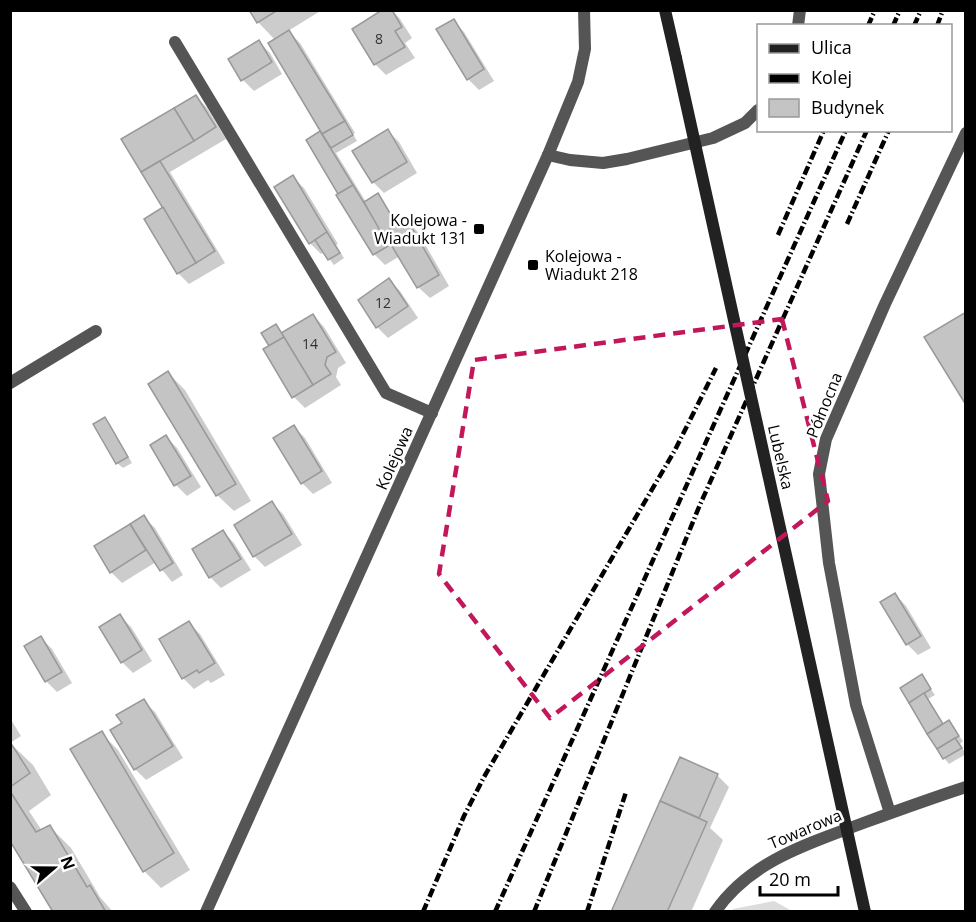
<svg xmlns="http://www.w3.org/2000/svg" width="976" height="922" font-family="'Open Sans',sans-serif">
<style>
.green{fill:#dcdcdc}
.shadow{fill:#0003}
.building{fill:#c4c4c4;stroke:#999;stroke-width:1.5}
.lines{fill:none;stroke-linecap:round;stroke-linejoin:round}
.service{stroke:#555;stroke-width:12}
.minor{stroke:#555;stroke-width:12}
.secondary{stroke:#222;stroke-width:12}
.rail{stroke:#000;stroke-width:4.5;stroke-dasharray:9 3 1.5 3;stroke-linecap:butt}
.secondary-bridge{stroke:#222;stroke-width:12}
.marked{fill:none;stroke:#c2185b;stroke-width:4.5;stroke-dasharray:12 8;stroke-linejoin:round}
.poi-dot{fill:#000;stroke:#fff;stroke-width:2}
.labels{text-anchor:middle;stroke-width:5;stroke-linejoin:round;paint-order:stroke}
.number-label{font-size:14px;fill:#313131}
.poi-label{font-size:16px;fill:#000;stroke:#fff;text-anchor:end}
.street-label{font-size:16px;fill:#000;stroke:#fff}
</style>
<rect width="100%" height="100%" fill="#fff"/>
<path class="green" d="M774,901L792,911H732L733,909Z"/>
<g class="shadow">
<path d="M251,10H322L288,31L300,43L355,133L353,134L357,141L336,153L366,202L378,195L399,226L407,221L418,232L449,286L430,298L418,287L400,256L385,265L374,254L308,141L322,132L275,40L258,22Z"/>
<path d="M392,10L400,19L412,38L405,43L415,58L386,75L375,64L354,29Z"/>
<path d="M453,21L464,32L494,81L479,90L468,79Z"/>
<path d="M259,42L270,53L282,74L254,91L243,80Z"/>
<path d="M196,96L207,108L226,139L170,172L225,263L189,284L178,273L165,208L123,140Z"/>
<path d="M388,131L399,142L417,173L384,193L373,182Z"/>
<path d="M293,177L304,188L338,244L336,245L344,258L334,265L324,252L321,254L310,243Z"/>
<path d="M389,280L400,291L418,318L388,338L377,327Z"/>
<path d="M313,315L324,327L346,363L338,368L336,377L341,385L305,408L294,397L271,346L276,326L283,334Z"/>
<path d="M168,373L185,390L251,501L234,511L217,495Z"/>
<path d="M105,419L110,424L132,463L123,468L117,463Z"/>
<path d="M294,427L305,438L332,483L313,494L302,483Z"/>
<path d="M166,437L177,448L201,487L187,496L176,485Z"/>
<path d="M272,503L283,514L302,545L265,567L254,556Z"/>
<path d="M144,517L155,528L183,575L172,582L156,562L122,583L111,572L96,547Z"/>
<path d="M223,532L234,543L251,570L221,588L210,577L194,550Z"/>
<path d="M895,594L906,606L931,648L918,655L907,644Z"/>
<path d="M120,616L131,627L152,661L133,673L122,662Z"/>
<path d="M189,623L200,634L225,675L211,683L208,680L194,689L183,678Z"/>
<path d="M41,638L52,649L72,683L57,692L46,681Z"/>
<path d="M921,676L935,695L928,699L944,725L949,722L963,741L960,744L966,754L949,764L944,758L902,688Z"/>
<path d="M143,701L155,712L183,758L146,780L135,769L124,724Z"/>
<path d="M10,718L21,736L10,743Z"/>
<path d="M101,733L118,750L190,870L161,888L144,871Z"/>
<path d="M10,743L33,765L51,795L29,811L42,831L50,827L71,848L100,897L113,912H55L10,838Z"/>
<path d="M681,759L718,776L729,787L710,828L723,840L691,912H612Z"/>
</g>
<g class="building">
<path d="M249,10H278L257,23Z"/>
<path d="M382,10H392L402,27L395,31L405,47L374,65L352,29Z"/>
<path d="M454,19L484,69L467,80L436,29Z"/>
<path d="M289,30L345,121L322,134L268,43Z"/>
<path d="M259,40L272,62L241,81L228,59Z"/>
<path d="M196,95L216,127L194,141L174,108Z"/>
<path d="M174,108L194,141L141,172L121,139Z"/>
<path d="M345,121L353,135L331,148L322,134Z"/>
<path d="M388,129L407,162L372,183L352,151Z"/>
<path d="M320,131L353,185L338,194L306,140Z"/>
<path d="M160,161L215,251L196,263L141,172Z"/>
<path d="M293,175L327,232L309,244L274,187Z"/>
<path d="M353,185L390,245L373,255L336,195Z"/>
<path d="M378,193L397,225L382,234L364,202Z"/>
<path d="M163,207L196,263L177,274L144,219Z"/>
<path d="M407,219L439,275L417,288L384,233Z"/>
<path d="M327,232L340,253L328,260L315,240Z"/>
<path d="M389,278L408,306L376,328L358,300Z"/>
<path d="M966,312V405L924,337Z"/>
<path d="M313,314L336,352L327,357L325,365L331,374L313,385L281,333Z"/>
<path d="M276,324L284,337L269,346L261,333Z"/>
<path d="M284,337L313,385L292,398L263,349Z"/>
<path d="M168,371L236,484L216,496L148,384Z"/>
<path d="M105,417L128,457L116,464L93,424Z"/>
<path d="M294,425L322,471L301,484L273,438Z"/>
<path d="M166,435L191,476L174,486L150,445Z"/>
<path d="M272,501L292,534L253,557L234,525Z"/>
<path d="M144,515L173,563L160,571L130,524Z"/>
<path d="M130,524L146,550L110,573L94,546Z"/>
<path d="M223,530L241,559L209,578L192,549Z"/>
<path d="M895,593L921,636L906,645L880,602Z"/>
<path d="M120,614L142,650L121,663L99,627Z"/>
<path d="M189,621L215,663L199,673L197,670L182,679L159,639Z"/>
<path d="M41,636L62,672L45,682L24,646Z"/>
<path d="M922,674L931,689L909,703L900,688Z"/>
<path d="M924,693L943,724L927,734L909,703Z"/>
<path d="M144,699L173,746L134,770L110,730L122,723L116,715Z"/>
<path d="M949,720L959,736L937,749L927,734Z"/>
<path d="M102,731L174,853L143,872L70,749Z"/>
<path d="M955,738L962,748L943,759L937,749Z"/>
<path d="M10,742L30,773L10,787Z"/>
<path d="M680,757L718,774L699,818L660,801Z"/>
<path d="M10,791L36,832L50,825L87,887L90,885L106,912H53L10,841Z"/>
<path d="M660,801L707,822L667,912H611Z"/>
</g>
<g class="lines">
<path class="service" d="M175,42L386,393L432,413"/>
<g class="minor">
<path d="M798,26L800,10"/>
<path d="M548,155L570,160L603,163L627,159L713,138L745,123L758,110"/>
<path d="M10,383L96,331"/>
<path d="M890,813L856,705L829,563L819,474L826,439L885,304L966,133"/>
<path d="M10,887L26,912"/>
<path d="M206,912L548,155L578,82L585,49L584,10"/>
<path d="M715,912C751,860 810,843 866,822C899,810 932,798 966,787"/>
</g>
<path class="secondary" d="M665,10L676,58"/>
<g class="rail">
<path d="M868,26L875,10"/>
<path d="M893,26L900,10"/>
<path d="M914,26L921,10"/>
<path d="M937,26L943,10"/>
<path d="M847,224L889,130"/>
<path d="M778,235L824,130"/>
<path d="M423,912L464,816L484,777L675,450L716,368"/>
<path d="M495,912L846,130"/>
<path d="M534,912L699,507L867,130"/>
<path d="M587,912L626,792"/>
</g>
<path class="secondary-bridge" d="M676,58L865,912"/>
</g>
<path class="marked" d="M782,319L828,501L550,718L439,574L474,360Z"/>
<g class="poi-dot">
<rect x="473" y="223" width="12" height="12" rx="3"/>
<rect x="527" y="259" width="12" height="12" rx="3"/>
</g>
<g class="labels">
<g class="number-label">
<text x="379" y="44">8</text>
<text x="383" y="308">12</text>
<text x="310" y="349">14</text>
</g>
<g class="poi-label">
<text x="467" y="226">Kolejowa -<tspan x="467" dy="18">Wiadukt 131</tspan></text>
<text x="545" y="262" text-anchor="start">Kolejowa -<tspan x="545" dy="18">Wiadukt 218</tspan></text>
</g>
<g class="street-label">
<text transform="translate(824 405) rotate(-68)" y="6">Północna</text>
<text transform="translate(781 457) rotate(77)" y="6">Lubelska</text>
<text transform="translate(394 458) rotate(-66)" y="6">Kolejowa</text>
<text transform="translate(805 829) rotate(-23)" y="6">Towarowa</text>
</g>
</g>
<rect width="976" height="922" fill="none" stroke="#000000" stroke-width="24"/>
<rect x="757" y="24" width="195" height="108" fill="#ffffff" stroke="#999999" stroke-width="1.5"/>
<rect x="769" y="44" width="30" height="9" fill="#222222" stroke="#999999" stroke-width="1.5"/>
<text x="811" y="54" font-size="18" fill="#000000">Ulica</text>
<rect x="769" y="74" width="30" height="9" fill="#000000" stroke="#999999" stroke-width="1.5"/>
<text x="811" y="84" font-size="18" fill="#000000">Kolej</text>
<rect x="769" y="99" width="30" height="18" fill="#c4c4c4" stroke="#999999" stroke-width="1.5"/>
<text x="811" y="114" font-size="18" fill="#000000">Budynek</text>
<g transform="translate(54 868) rotate(70)" stroke="#ffffff" stroke-width="4.5" paint-order="stroke">
<path d="M0-4.5L10 22L0 15L-10 22Z" fill="#000000"/>
<text y="-9" font-size="16" font-weight="bold" text-anchor="middle" fill="#000000">N</text>
</g>
<path d="M760 886v9h78v-9" fill="none" stroke="#000000" stroke-width="3"/>
<text x="769" y="886" font-size="18" fill="#000000" stroke="#ffffff" stroke-width="4.5" paint-order="stroke">20 m</text>
</svg>
